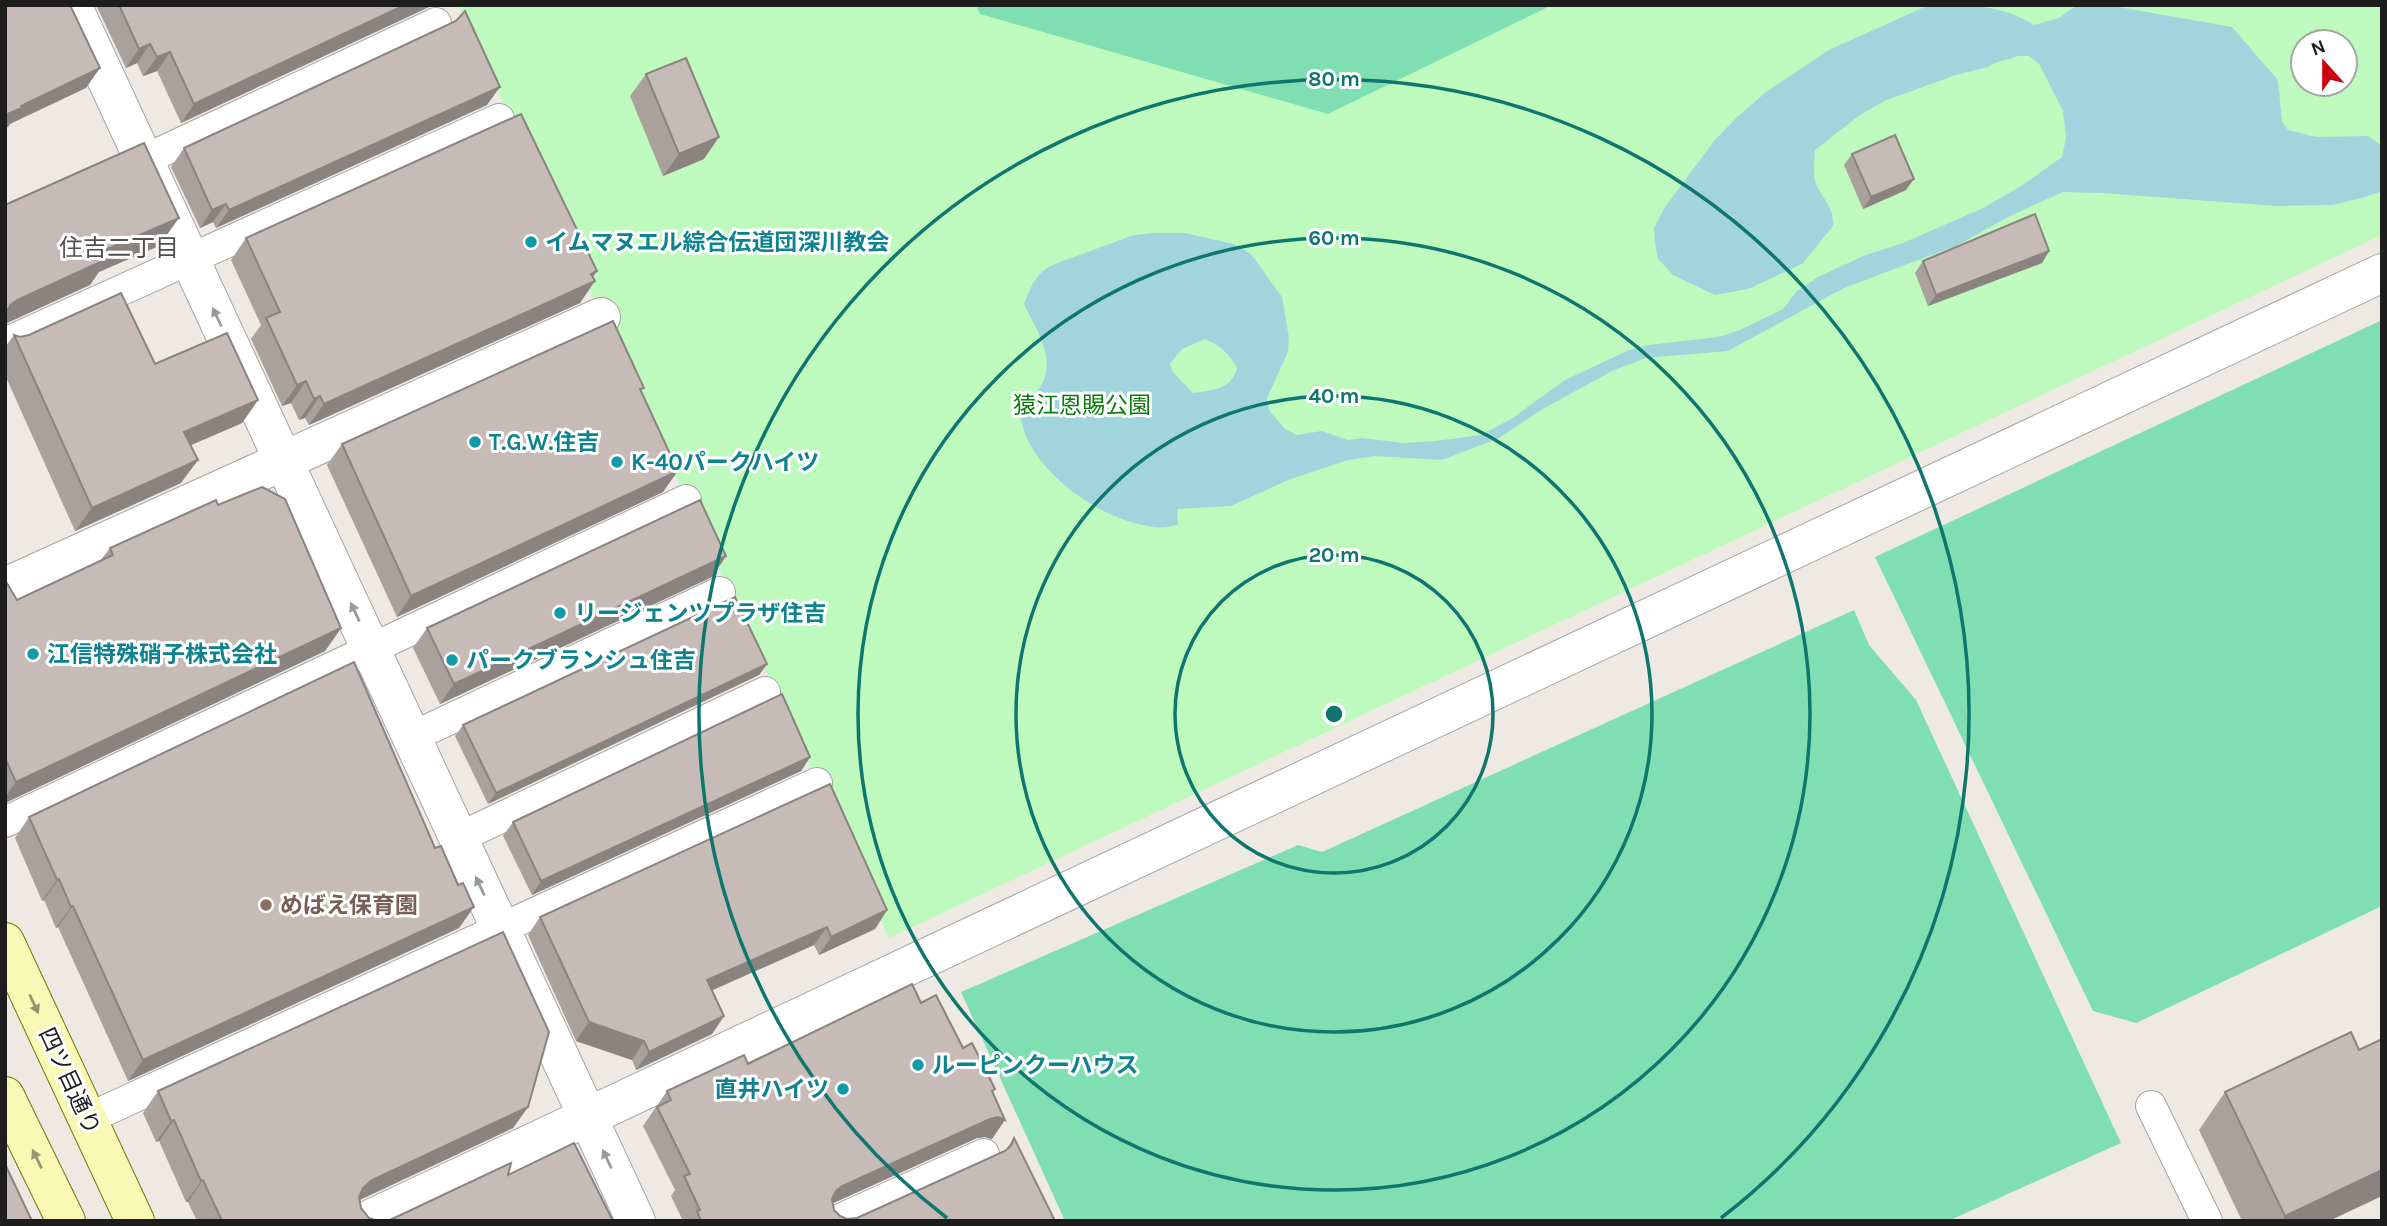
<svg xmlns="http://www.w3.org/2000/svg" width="2387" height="1226" font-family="Karla,'Noto Sans JP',sans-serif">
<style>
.park{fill:#befabe;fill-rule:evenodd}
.pitch{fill:#7fdfb2}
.water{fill:#a2d4dd;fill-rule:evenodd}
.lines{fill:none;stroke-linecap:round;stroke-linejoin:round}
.lane-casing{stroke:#a4a4a4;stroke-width:32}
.street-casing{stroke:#a4a4a4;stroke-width:40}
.secondary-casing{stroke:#717503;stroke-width:40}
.lane{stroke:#fff;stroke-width:30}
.street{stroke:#fff;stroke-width:38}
.secondary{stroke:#faf8b5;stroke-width:38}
.wall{fill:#aaa19d}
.shaded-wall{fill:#8b837f}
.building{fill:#c6bbb6;stroke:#8b837f;stroke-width:2}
.oneway{fill:#999}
.oneway2{fill:#979571}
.ring{fill:none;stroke:#0f766e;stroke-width:3.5}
.culture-dot{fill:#0f9aa8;stroke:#fff;stroke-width:2.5}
.education-dot{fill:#8d6e63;stroke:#fff;stroke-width:2.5}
.labels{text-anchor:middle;stroke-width:6;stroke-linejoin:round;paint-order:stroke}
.culture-label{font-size:23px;font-weight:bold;fill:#0d838f;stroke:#fff;text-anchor:start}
.park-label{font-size:23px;fill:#0a7c0a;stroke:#fff}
.education-label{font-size:23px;font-weight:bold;fill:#785e54;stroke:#fff;text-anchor:start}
.street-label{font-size:23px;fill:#1d1d1d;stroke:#fff}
.neighbourhood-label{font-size:24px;fill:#505050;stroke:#fff}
.centre{fill:#0f766e;stroke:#fff;stroke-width:3.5}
.ring-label{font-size:21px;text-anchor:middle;font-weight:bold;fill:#0f766e;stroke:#fff;stroke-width:6;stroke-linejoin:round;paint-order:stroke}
</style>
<rect width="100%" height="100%" fill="#eeeae3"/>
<path class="park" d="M458,5H2382V235L889,938ZM2303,42H2345V84H2303Z"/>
<g class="pitch">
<path d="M976,5H1552L1328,114L980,14Z"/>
<path d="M2382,320V906L2136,1023L2093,1011L1875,557Z"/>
<path d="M1854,610L1869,645L1916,700L2121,1143L1948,1221H1065L961,992L1298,845L1322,852Z"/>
</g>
<path class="water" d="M1929,5C1967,5 2001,4 2034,25L2059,18L2077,5H2107L2232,27L2278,80L2282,122L2288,130L2316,137L2368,136L2382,146V191L2362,198L2333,205L2278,206L2102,193L2063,192L2010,216L1958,245L1844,288L1728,351L1646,358L1612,371L1541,410L1499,438L1442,460L1375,456L1348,460L1288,480L1231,506L1177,509L1178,525C1171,526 1163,528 1156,527C1102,523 1024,468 1020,412C1026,402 1039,392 1043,382C1055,354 1035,328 1024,304C1031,286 1037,271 1055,264L1134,235L1154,233H1185L1234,244L1251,254L1282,297L1289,338L1288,352L1267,398L1269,410L1285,429L1297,435L1322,431L1348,440L1362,438L1403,443L1435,441L1481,435L1511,419L1565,380L1629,350L1648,345L1718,337L1740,330L1783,309L1797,291L1818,277L1863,256L1903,243L1983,208L2021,186L2062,157L2066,138L2063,111L2039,64L2029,56H2018L1995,63L1988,67L1956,75L1884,101L1857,117L1815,150C1815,159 1812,175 1816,184C1822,198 1835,208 1833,226L1802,264L1748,289L1715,295L1673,275L1658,259L1655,244L1654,228L1665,207L1714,141L1735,119L1766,92L1829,50ZM1205,339C1219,345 1230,354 1237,368C1231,390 1213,390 1193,393L1172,371L1170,364L1182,349Z"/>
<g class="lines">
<defs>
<g id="lane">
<path d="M144,160L436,23"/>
<path d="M5,343L499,119"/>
<path d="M412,737L720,592"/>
<path d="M5,822L686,500"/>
<path d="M458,838L765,692"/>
<path d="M2151,1106L2207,1221"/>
<path d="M87,1119L817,783"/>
<path d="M836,1221L984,1154"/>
</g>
<g id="street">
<path d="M72,5L636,1221"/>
<path d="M5,587L601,317"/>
<path d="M366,1221L2382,273"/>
</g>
<g id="secondary">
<path d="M5,942L135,1221"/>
<path d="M5,1096L66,1221"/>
</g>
</defs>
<use href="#lane" class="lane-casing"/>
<use href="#street" class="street-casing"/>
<use href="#secondary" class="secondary-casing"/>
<use href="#lane" class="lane"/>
<use href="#street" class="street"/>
<use href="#secondary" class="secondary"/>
</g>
<g class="wall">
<path d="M96,5H443L442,7H429L181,123L157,71L143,76L137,63L126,68Z"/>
<path d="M646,74L704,159L663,176L630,96Z"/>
<path d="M487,105L216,228L213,222L200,228L171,167L184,148Z"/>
<path d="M1852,154L1906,190L1863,209L1844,165Z"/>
<path d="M246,238L593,277L580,303L309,425L305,418L299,420L291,403L282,406L251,339L261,325L231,260Z"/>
<path d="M2049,251L2042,263L1928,306L1915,273L1923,261Z"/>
<path d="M14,335L155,364L258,400L242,423L191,445L181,483L75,531L5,375V347Z"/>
<path d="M342,444L663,492L397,617L327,465Z"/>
<path d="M218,505L341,628L325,651L5,803V580L17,600L100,561L110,548Z"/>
<path d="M726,556L712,577L440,704L413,648L427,628Z"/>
<path d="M767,664L759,675L488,804L455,736L463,725Z"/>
<path d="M810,757L801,771L532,895L503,836L513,822Z"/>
<path d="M29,817L459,928L128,1081L58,927L56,928L44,900L42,901L15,838Z"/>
<path d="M887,910L875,929L819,955L814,945L712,990L724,1016L712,1034L636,1070L632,1060L576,1041L528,935L540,917Z"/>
<path d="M921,1003L963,1048L995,1089L992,1093V1139L985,1137L977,1138L833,1203L834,1210L840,1216L847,1219L857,1218L1005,1151L1014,1138L1055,1221H683L671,1196L675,1190L643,1126L667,1091Z"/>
<path d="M158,1091L528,1107L513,1128L360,1200L361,1208L369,1218L377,1221H197L188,1202H186L159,1141L156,1142L143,1113Z"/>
<path d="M2225,1092L2329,1221H2242L2199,1130Z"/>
</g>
<g class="shaded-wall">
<path d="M405,5H443L442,7H429L181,123L194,104Z"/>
<path d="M150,44L137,63L126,68L139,49Z"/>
<path d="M170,52L157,71L143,76L157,57Z"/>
<path d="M100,68L86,88L10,124L8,127L5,128V115L21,106Z"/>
<path d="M500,87L487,105L216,228L229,210Z"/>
<path d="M719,137L704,159L663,176L679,154Z"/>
<path d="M1914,179L1906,190L1863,209L1871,197Z"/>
<path d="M226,204L213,222L200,228L212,210Z"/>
<path d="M179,218L159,246L99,272L90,285L5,324V315L10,305L17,300L105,250Z"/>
<path d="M2049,251L2042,263L1928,306L1936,295Z"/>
<path d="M597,271L588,284L595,281L580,303L309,425L324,404Z"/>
<path d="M306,381L291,403L282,406L297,385Z"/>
<path d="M320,396L305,418L299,420L314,399Z"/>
<path d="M258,400L242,423L168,455L184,432Z"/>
<path d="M198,460L181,483L75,531L92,508Z"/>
<path d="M678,471L663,492L397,617L411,596Z"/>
<path d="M726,556L712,577L440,704L454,684Z"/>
<path d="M341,628L325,651L5,803V797L16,782Z"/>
<path d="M767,664L759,675L488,804L496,793Z"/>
<path d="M810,757L801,771L532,895L541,881Z"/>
<path d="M59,879L44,900L42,901L57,880Z"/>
<path d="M73,906L58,927L56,928L71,907Z"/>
<path d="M474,907L459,928L128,1081L143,1060Z"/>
<path d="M887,910L875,929L819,955L831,937Z"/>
<path d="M827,927L814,945L695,998L707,980Z"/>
<path d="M724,1016L712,1034L636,1070L649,1052Z"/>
<path d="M589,1022L644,1041L632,1060L576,1041Z"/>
<path d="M528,1107L513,1128L357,1201L363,1188L372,1180Z"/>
<path d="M998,1117L1005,1120L992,1139L985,1137L977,1138L829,1205L836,1191L842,1186L990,1119Z"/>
<path d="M174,1120L159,1141L156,1142L171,1121Z"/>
<path d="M2382,1170V1196L2329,1221H2282L2285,1216Z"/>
<path d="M203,1180L188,1202H186L201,1181Z"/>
</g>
<g class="building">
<path d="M5,5H70L100,68L21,106L22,108L5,115Z"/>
<path d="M119,5H405L194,104L170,52L157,57L150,44L139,49Z"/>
<path d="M465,11L500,87L229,210L226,204L212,210L184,148L456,21Z"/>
<path d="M686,58L719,137L679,154L646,74Z"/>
<path d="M521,114L597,271L591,274L595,281L324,404L320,396L314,399L306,381L297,385L266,318L280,312L246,238Z"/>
<path d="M1895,135L1914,179L1871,197L1852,154Z"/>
<path d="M144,143L179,218L105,250L109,258L17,300L10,305L8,311L5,306V205Z"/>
<path d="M2035,214L2049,251L1936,295L1923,261Z"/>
<path d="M121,293L155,364L227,333L258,400L184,432L198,460L92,508L14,335L20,337L29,335Z"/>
<path d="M613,321L644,388L640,389L678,471L411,596L342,444Z"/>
<path d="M262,487L285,499L341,628L16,782L5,758V580L17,600L113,555L110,548L216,500L218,505Z"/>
<path d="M700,500L726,556L454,684L427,628Z"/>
<path d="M735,597L767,664L496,793L463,725Z"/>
<path d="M354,662L435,848L441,846L458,885L463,883L474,907L143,1060L73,906L71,907L59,879L57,880L29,817Z"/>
<path d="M782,694L810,757L541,881L513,822Z"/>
<path d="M830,784L887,910L831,937L827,927L707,980L724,1016L649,1052L644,1041L589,1022L540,917Z"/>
<path d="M503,932L549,1032L528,1107L372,1180L363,1188L359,1197L361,1208L369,1218L377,1221H222L203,1180L201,1181L174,1120L171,1121L158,1091Z"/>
<path d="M912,984L921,1003L936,995L963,1048L972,1043L995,1089L992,1091L1005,1120L998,1117L990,1119L842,1186L836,1191L832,1199L834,1210L840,1216L847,1219L857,1218L1005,1151L1011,1146L1014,1138L1055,1221H701L697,1211L700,1210L684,1176L690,1174L657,1107L671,1100L667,1091L744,1055L748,1064Z"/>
<path d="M2351,1032L2359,1050L2382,1039V1170L2285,1216L2225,1092Z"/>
<path d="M574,1143L613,1221H384L390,1220L511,1163L508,1175Z"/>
<path d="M5,1164L32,1221H5Z"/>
</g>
<defs><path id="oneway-solid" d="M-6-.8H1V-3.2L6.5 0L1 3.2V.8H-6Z" transform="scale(1.75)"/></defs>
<g class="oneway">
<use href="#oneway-solid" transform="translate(217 317) rotate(-115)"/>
<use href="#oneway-solid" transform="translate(355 612) rotate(-115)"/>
<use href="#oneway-solid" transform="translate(480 886) rotate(-115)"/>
<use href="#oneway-solid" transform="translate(607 1159) rotate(-115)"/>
</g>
<g class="oneway2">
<use href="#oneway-solid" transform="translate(34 1004) rotate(65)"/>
<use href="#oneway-solid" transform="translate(37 1159) rotate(-116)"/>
</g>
<g class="ring">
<circle cx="1334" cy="714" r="159"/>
<circle cx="1334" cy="714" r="318"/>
<circle cx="1334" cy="714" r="476"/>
<path d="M947 1218A635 635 0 1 1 1721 1218"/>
</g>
<g class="culture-dot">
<circle cx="531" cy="242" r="7"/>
<circle cx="475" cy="442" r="7"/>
<circle cx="617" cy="462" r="7"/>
<circle cx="560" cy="613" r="7"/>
<circle cx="33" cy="654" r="7"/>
<circle cx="452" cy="660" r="7"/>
<circle cx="918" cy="1065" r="7"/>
<circle cx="843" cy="1089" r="7"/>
</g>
<circle class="education-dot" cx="266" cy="905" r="7"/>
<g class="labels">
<g class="culture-label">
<text x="545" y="250">イムマヌエル綜合伝道団深川教会</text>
<text x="489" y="450">T.G.W.住吉</text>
<text x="631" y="470">K-40パークハイツ</text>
<text x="574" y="621">リージェンツプラザ住吉</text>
<text x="47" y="662">江信特殊硝子株式会社</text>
<text x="466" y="668">パークブランシュ住吉</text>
<text x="932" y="1073">ルーピンクーハウス</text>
<text x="829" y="1097" text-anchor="end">直井ハイツ</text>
</g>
<g class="park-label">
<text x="1082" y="413">猿江恩賜公園</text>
</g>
<g class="education-label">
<text x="280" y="913">めばえ保育園</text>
</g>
<g class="street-label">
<text transform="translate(70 1081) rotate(65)" y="8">四ツ目通り</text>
</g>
<g class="neighbourhood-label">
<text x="119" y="256">住吉二丁目</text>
</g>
</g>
<circle cx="1334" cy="714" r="10" class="centre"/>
<g class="ring-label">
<text x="1334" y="86">80 m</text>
<text x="1334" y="245">60 m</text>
<text x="1334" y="403">40 m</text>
<text x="1334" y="562">20 m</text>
</g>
<rect width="2387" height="1226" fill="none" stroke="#1d1d1d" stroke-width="14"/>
<g transform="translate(2324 63) rotate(339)"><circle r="33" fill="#ffffff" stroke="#a5a5a5" stroke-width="2"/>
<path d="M0-5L12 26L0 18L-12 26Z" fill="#ca0010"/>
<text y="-10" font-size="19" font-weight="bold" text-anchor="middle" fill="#1d1d1d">N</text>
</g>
</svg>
